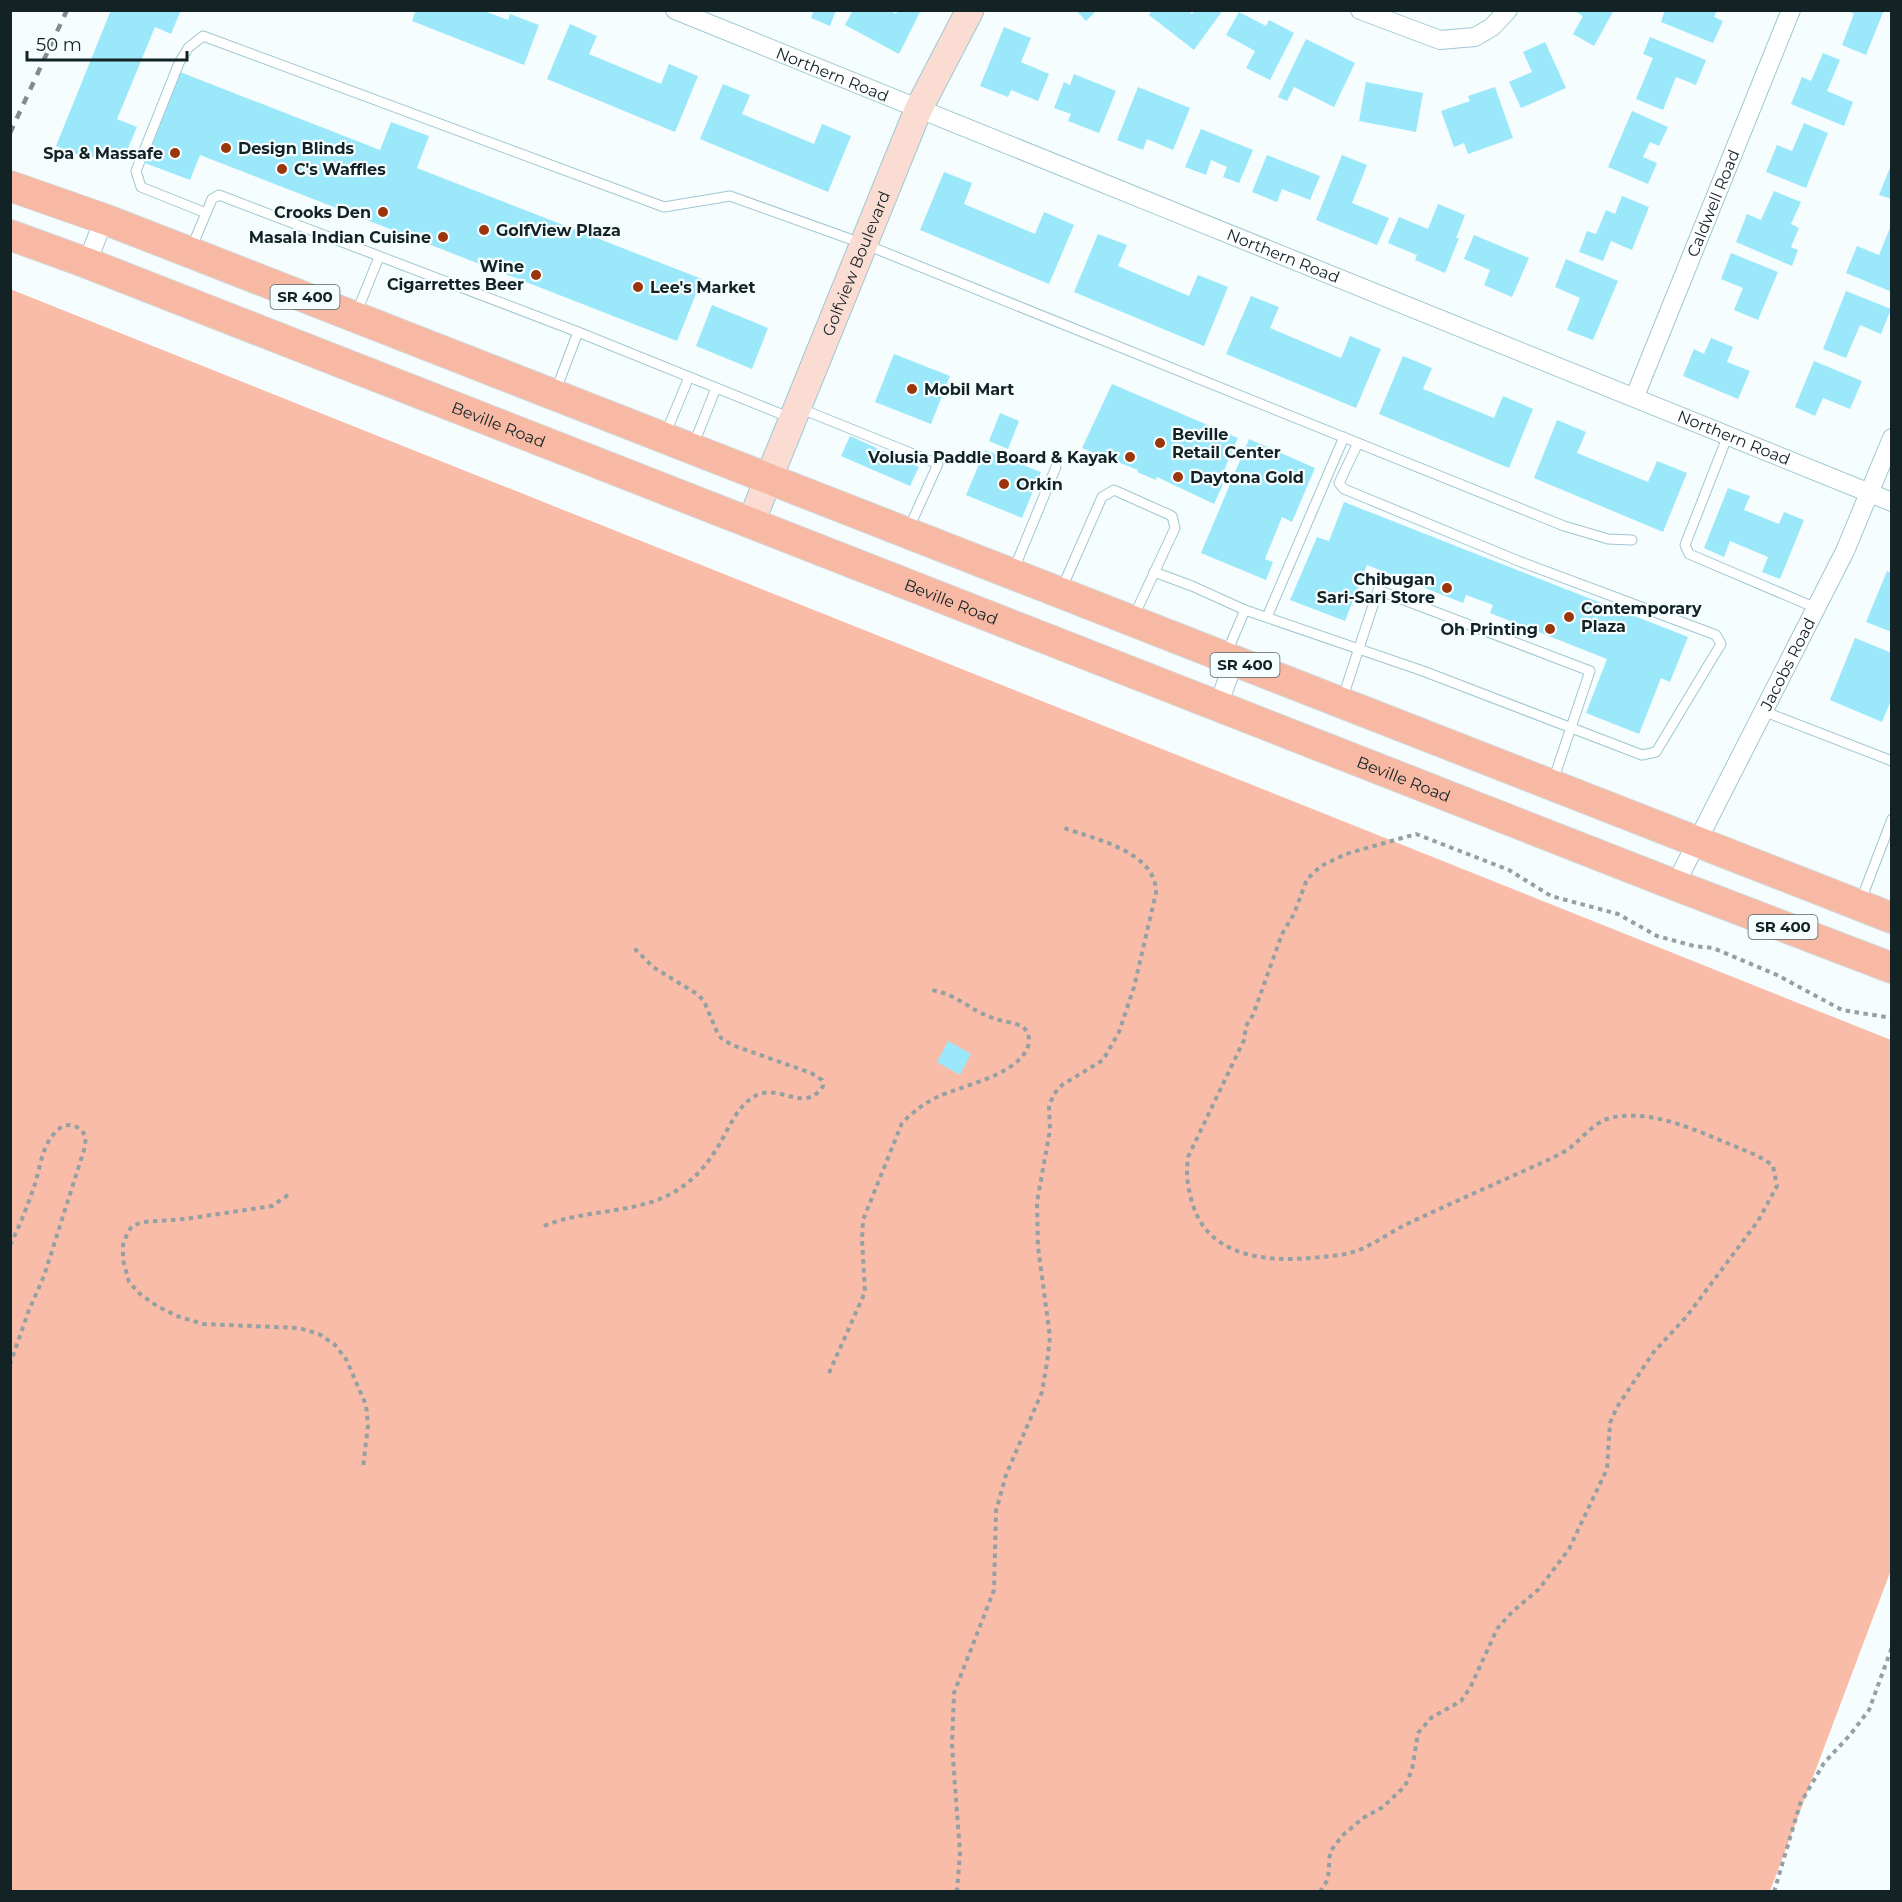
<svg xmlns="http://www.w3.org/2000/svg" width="1902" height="1902" font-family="Montserrat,sans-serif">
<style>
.green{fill:#f8bca8}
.building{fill:#9ce8fb}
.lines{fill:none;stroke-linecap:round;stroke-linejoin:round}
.lane-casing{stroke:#9fc7d1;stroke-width:11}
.street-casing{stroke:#9fc7d1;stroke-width:20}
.secondary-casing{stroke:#9fc7d1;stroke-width:29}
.primary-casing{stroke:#d4d7d8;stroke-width:32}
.path{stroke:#95a0a3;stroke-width:4;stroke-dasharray:4.5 4.5;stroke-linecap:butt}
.lane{stroke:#fff;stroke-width:9}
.street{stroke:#fff;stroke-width:18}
.secondary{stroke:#fbdcd2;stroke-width:27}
.primary{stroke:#f7b9a4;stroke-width:30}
.rail{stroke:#818d90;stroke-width:4.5;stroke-dasharray:8 8;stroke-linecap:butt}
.poi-dot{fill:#9b360a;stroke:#f5fdff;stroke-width:2}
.labels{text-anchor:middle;stroke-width:4.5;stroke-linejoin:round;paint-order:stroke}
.shield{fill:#f5fdff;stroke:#566466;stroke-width:1.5}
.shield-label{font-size:15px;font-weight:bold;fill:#122225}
.street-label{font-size:16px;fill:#122225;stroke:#f5fdff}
.poi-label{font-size:16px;font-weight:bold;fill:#122225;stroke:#f5fdff;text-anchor:start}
</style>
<rect width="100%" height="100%" fill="#f5fdff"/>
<path class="green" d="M10,289L1891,1040V1570L1770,1891H11Z"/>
<g class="building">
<path d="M111,10H181L171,34L155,27L117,119L137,127L125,155L105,147L100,160L91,156L90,160L56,146Z"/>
<path d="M416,10H482L508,20L510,14L539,25L524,65L412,21Z"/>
<path d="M814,10H836L830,26L811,18Z"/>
<path d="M853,10H889L896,14L898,10H921L899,54L845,25Z"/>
<path d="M1076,10H1097L1086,21Z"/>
<path d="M1152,10H1188L1192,14L1195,10H1223L1194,50L1149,15Z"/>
<path d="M1573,10H1614L1594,46L1573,34L1583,16Z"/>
<path d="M1665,10H1717L1714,17L1723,21L1713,43L1661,22Z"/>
<path d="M1847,10H1884L1866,55L1842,45L1854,14Z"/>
<path d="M1239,12L1266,26L1269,20L1294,33L1270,80L1246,68L1255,51L1226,35Z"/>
<path d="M570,24L597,36L589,54L661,84L669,64L698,76L675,132L547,79Z"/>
<path d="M1004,27L1031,38L1021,62L1049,74L1038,101L1011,90L1008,97L980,86Z"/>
<path d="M1650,37L1706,60L1696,85L1676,77L1663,110L1636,99L1653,58L1643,54Z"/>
<path d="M1306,39L1355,63L1334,107L1294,87L1287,101L1278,97Z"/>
<path d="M1545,42L1566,88L1521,108L1509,82L1532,72L1523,52Z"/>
<path d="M1823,53L1840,60L1827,91L1853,102L1844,126L1791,104L1802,77L1811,81Z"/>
<path d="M180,72L380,150L391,122L429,136L417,168L702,279L677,341L200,155L190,180L145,163Z"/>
<path d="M1074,74L1116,91L1099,133L1068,121L1071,114L1054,108L1064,82L1070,85Z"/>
<path d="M1366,82L1423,93L1416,132L1359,121Z"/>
<path d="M723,84L750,95L742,114L814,144L822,124L851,136L828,192L700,139Z"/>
<path d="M1138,87L1190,108L1173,150L1147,139L1143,150L1117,140Z"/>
<path d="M1495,87L1513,138L1468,154L1464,143L1454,147L1441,111L1470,101L1468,96Z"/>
<path d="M1632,111L1668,127L1659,146L1650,142L1643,157L1657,163L1648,184L1608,167Z"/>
<path d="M1804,123L1828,133L1806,188L1766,172L1777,145L1792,151Z"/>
<path d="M1201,129L1253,150L1239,183L1223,177L1227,167L1211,160L1206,175L1185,167Z"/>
<path d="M1267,155L1320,176L1310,200L1282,189L1277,202L1252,192Z"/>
<path d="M1342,155L1367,165L1352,203L1389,218L1377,245L1316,220Z"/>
<path d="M1891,165H1892V199L1879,195Z"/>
<path d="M944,172L972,183L964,204L1035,234L1044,212L1074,225L1049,284L920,230Z"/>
<path d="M1774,191L1801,202L1791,224L1799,228L1791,247L1798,250L1792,266L1736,242L1747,214L1761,220Z"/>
<path d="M1622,196L1649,207L1632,250L1611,241L1603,261L1579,252L1587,231L1596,234L1606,210L1615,214Z"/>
<path d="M1438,204L1465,215L1456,238H1459L1445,273L1415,260L1417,255L1388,243L1399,217L1428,229Z"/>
<path d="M1891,225H1892V292L1846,273L1857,246L1879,255Z"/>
<path d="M1098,234L1127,245L1118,266L1189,296L1198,275L1228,287L1204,346L1074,292Z"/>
<path d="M1474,235L1529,258L1512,297L1484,285L1490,270L1464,259Z"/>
<path d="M1731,253L1778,272L1758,320L1734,310L1743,288L1721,279Z"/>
<path d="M1566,259L1618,281L1593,340L1567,330L1580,298L1555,287Z"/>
<path d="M1846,291L1891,309L1881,334L1860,325L1846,358L1823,349Z"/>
<path d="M1251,296L1279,307L1270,328L1341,358L1350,336L1381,349L1356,408L1226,354Z"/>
<path d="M712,305L768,328L752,369L696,346Z"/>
<path d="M1711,338L1733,347L1727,362L1750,371L1738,399L1683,376L1694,349L1704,354Z"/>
<path d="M894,354L950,376L931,424L875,402Z"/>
<path d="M1403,356L1432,368L1423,389L1494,418L1503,396L1533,409L1509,468L1379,414Z"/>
<path d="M1814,361L1862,381L1850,409L1823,398L1815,416L1795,407Z"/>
<path d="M1112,384L1238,438L1219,482L1223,484L1214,504L1157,477L1156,480L1137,472L1138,470L1082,448Z"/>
<path d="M1000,413L1019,421L1008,449L989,441Z"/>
<path d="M1557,420L1586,432L1577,453L1648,482L1657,461L1687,473L1663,532L1534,478Z"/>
<path d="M850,436L919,467L910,486L841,456Z"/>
<path d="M1249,439L1315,468L1292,522L1282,517L1265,559L1273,562L1266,580L1201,553Z"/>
<path d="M985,450L1041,472L1022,518L966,495Z"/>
<path d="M1728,488L1750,496L1744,510L1779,524L1784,512L1804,520L1780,579L1762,572L1768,557L1730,541L1724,557L1704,548Z"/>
<path d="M1344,502L1688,637L1670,682L1661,678L1639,734L1586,713L1607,659L1490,613L1493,605L1466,595L1463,603L1367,565L1345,621L1290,600L1317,537L1329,541Z"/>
<path d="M1887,571L1892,573V632L1866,622Z"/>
<path d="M1855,638L1892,653V698L1882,722L1830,700Z"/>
<path d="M948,1041L971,1054L960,1075L937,1062Z"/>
</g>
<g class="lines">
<defs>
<g id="lane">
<path d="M206,213L141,187L136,171L179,63L188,48L203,36L664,207L730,196L864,244L1564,526L1608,539L1632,540"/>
<path d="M191,249L212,199L219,195L578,332L791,418"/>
<path d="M356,314L379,257"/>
<path d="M556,390L578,332"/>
<path d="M799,408L938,464L909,528"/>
<path d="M665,435L689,377"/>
<path d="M1728,435L1685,545L1689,554L1816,608"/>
<path d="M693,446L716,388"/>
<path d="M1014,569L1056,467"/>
<path d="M1154,572L1192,586L1245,610L1423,671L1642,755L1656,752L1721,644L1716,635L1521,562L1344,489L1339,483L1358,443"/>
<path d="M1062,588L1102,497L1114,490L1172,516L1175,528L1134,616"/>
<path d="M1267,617L1344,437"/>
<path d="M1227,652L1245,610"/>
<path d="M1343,697L1378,590L1590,671L1553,781"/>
<path d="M1763,711L1892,761"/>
<path d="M1861,900L1892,819"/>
</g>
<g id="street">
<path id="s1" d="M675,10C1080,176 1487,335 1892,502"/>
<path d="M1360,10L1440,40L1475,37L1492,27L1508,10"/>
<path d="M87,263L104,219"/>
<path id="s2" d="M1635,396L1791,10"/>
<path d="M1218,706L1234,661"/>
<path id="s3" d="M1675,885L1845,551L1892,438"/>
</g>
<g id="secondary">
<path id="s4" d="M751,522L918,110L970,10"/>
</g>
<g id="primary">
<path d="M10,186L104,219L189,252L1892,918"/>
<path id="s5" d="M10,235L87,263L1675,885L1892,968"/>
</g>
</defs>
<use href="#lane" class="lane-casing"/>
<use href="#street" class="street-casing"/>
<use href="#secondary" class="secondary-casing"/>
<use href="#primary" class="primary-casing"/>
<g class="path">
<path d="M288,1195L272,1206L185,1219L143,1222L132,1226L127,1234L123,1245V1260L129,1282L140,1294L157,1306L177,1316L203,1324L299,1328L319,1334L335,1345L346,1359L366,1405L368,1425L363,1468"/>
<path d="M544,1226C587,1208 640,1215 679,1189C696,1178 709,1162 719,1145C729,1128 738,1104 757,1095C781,1084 805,1114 823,1086L822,1080L811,1073L732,1045L721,1038L717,1032L704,1001L697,994L653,967L633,947"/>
<path d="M10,1245C20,1226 28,1204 35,1184C40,1168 42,1148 53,1135C63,1121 78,1122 86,1137L84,1150L44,1276L29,1310L10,1364"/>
<path d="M829,1373L865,1292L862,1240L863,1220L902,1123C912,1113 922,1105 935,1098C962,1085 1013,1077 1027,1049C1030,1042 1030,1034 1024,1028C1017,1022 1002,1022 993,1018C971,1011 955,993 931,990"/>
<path d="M957,1892L960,1853L952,1745L954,1693L994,1590L996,1511L1006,1475L1042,1392L1047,1363L1050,1337L1038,1247L1037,1202L1050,1130L1049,1106L1054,1094L1062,1085L1103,1060L1119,1032L1134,987L1156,893C1157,852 1095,839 1064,828"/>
<path d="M1320,1892L1328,1879L1330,1852L1342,1836L1363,1818L1383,1807L1405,1786L1412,1770L1418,1733L1431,1718L1461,1701L1470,1688L1497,1629L1512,1612L1539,1589L1569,1549L1607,1469L1610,1423L1617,1407L1653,1353L1687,1316L1758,1221L1777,1186L1773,1166C1760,1155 1743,1150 1727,1143C1693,1129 1645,1107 1607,1119C1593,1124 1582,1138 1570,1148C1564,1152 1557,1156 1550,1159C1502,1181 1453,1202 1405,1225C1389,1233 1373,1245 1356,1251C1342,1256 1327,1256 1312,1258C1263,1262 1207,1256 1192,1202C1187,1184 1186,1175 1188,1157L1244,1040L1246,1026L1253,1015L1282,934L1294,914L1307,879L1321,866L1346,854L1416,834L1509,870L1551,896L1618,914L1657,936L1694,946L1713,948L1777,975L1842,1010L1892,1018"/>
<path d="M1774,1892L1800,1804L1824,1763L1850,1735L1869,1710L1892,1647"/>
</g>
<use href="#lane" class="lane"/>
<use href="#street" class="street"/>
<use href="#secondary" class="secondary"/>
<use href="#primary" class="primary"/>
<path class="rail" d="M10,133L67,10"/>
</g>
<g class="poi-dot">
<circle cx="226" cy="148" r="6"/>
<circle cx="175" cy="153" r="6"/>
<circle cx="282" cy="169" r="6"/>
<circle cx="383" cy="212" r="6"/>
<circle cx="484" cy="230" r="6"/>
<circle cx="443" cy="237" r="6"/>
<circle cx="536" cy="275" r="6"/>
<circle cx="638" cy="287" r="6"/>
<circle cx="912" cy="389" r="6"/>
<circle cx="1160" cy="443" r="6"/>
<circle cx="1130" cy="457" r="6"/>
<circle cx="1178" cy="477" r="6"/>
<circle cx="1004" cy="484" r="6"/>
<circle cx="1447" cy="588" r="6"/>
<circle cx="1569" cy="617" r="6"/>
<circle cx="1550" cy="629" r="6"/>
</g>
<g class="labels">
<g class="shield">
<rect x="270.5" y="285" width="69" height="24" rx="4.5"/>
<rect x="1210.5" y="653" width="69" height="24" rx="4.5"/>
<rect x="1748.5" y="915" width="69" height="24" rx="4.5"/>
</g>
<g class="shield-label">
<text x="305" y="302">SR 400</text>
<text x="1245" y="670">SR 400</text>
<text x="1783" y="932">SR 400</text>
</g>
<g class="street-label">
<text dy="6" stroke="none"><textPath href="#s1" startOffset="170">Northern Road</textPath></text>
<text dy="6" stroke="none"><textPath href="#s2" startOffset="208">Caldwell Road</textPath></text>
<text dy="6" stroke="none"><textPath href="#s1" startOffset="656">Northern Road</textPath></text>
<text dy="6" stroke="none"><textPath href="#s4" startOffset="279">Golfview Boulevard</textPath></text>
<text dy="6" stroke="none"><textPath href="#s5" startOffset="524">Beville Road</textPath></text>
<text dy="6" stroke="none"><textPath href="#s1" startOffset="1142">Northern Road</textPath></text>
<text dy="6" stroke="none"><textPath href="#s5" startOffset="1010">Beville Road</textPath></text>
<text dy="6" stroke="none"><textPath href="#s3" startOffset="248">Jacobs Road</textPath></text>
<text dy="6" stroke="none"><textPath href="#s5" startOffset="1496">Beville Road</textPath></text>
</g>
<g class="poi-label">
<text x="238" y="154">Design Blinds</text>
<text x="163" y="159" text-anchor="end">Spa &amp; Massafe</text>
<text x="294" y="175">C's Waffles</text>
<text x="371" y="218" text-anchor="end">Crooks Den</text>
<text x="496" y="236">GolfView Plaza</text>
<text x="431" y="243" text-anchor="end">Masala Indian Cuisine</text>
<text x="524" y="272" text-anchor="end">Wine<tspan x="524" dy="18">Cigarrettes Beer</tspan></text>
<text x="650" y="293">Lee's Market</text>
<text x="924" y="395">Mobil Mart</text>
<text x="1172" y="440">Beville<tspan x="1172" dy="18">Retail Center</tspan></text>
<text x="1118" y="463" text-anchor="end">Volusia Paddle Board &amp; Kayak</text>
<text x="1190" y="483">Daytona Gold</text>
<text x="1016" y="490">Orkin</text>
<text x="1435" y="585" text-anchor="end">Chibugan<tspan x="1435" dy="18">Sari-Sari Store</tspan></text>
<text x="1581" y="614">Contemporary<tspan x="1581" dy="18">Plaza</tspan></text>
<text x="1538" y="635" text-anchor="end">Oh Printing</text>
</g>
</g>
<rect width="1902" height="1902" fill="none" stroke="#122225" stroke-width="24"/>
<path d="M27 51v9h160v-9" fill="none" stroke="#122225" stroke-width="3"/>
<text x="36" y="51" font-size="18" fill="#122225" stroke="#f5fdff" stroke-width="4.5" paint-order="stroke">50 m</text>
</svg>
